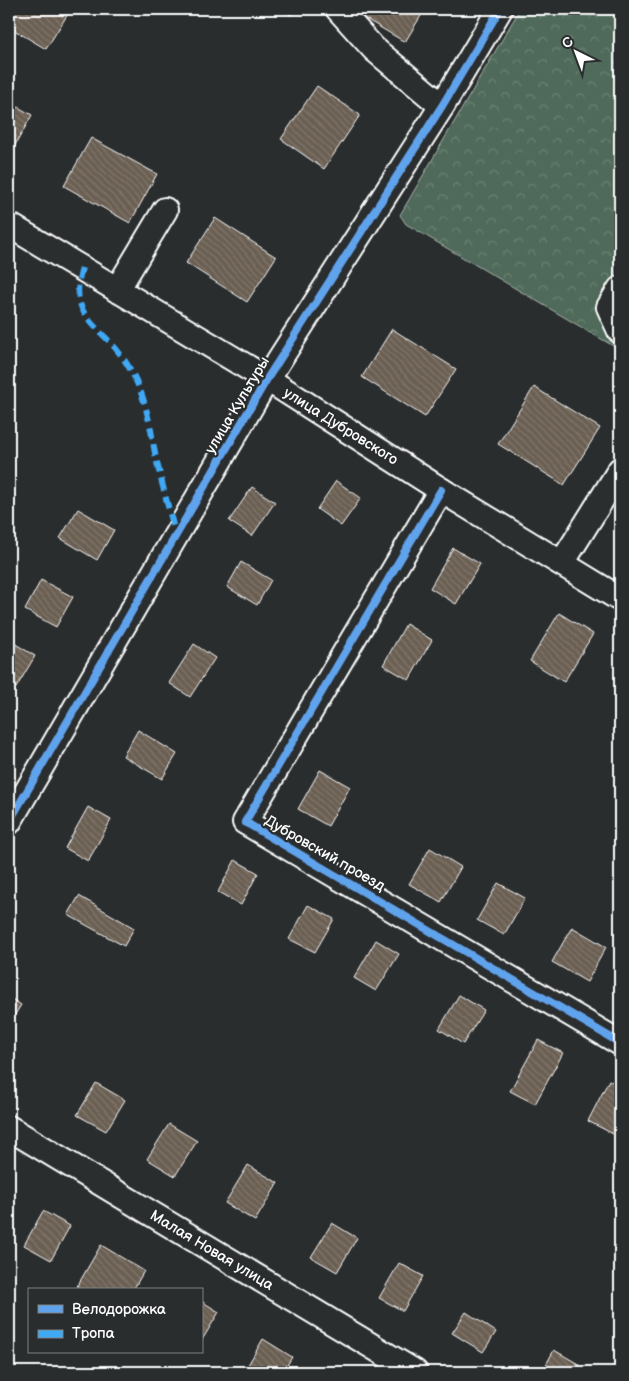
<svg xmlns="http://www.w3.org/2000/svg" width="629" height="1381" font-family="'Balsamiq Sans',sans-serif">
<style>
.forest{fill:url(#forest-crowns);stroke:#a8b5ac}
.building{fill:url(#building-back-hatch);stroke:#fff}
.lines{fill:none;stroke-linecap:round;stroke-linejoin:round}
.minor-casing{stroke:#fff;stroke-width:28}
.minor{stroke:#2a2d2e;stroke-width:24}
.quiet{stroke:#3fa9f5;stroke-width:6;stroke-dasharray:12 6;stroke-linecap:butt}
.cycleway-casing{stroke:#2a2d2e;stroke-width:11}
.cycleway{stroke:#60a3ed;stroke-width:8}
.labels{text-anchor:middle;stroke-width:4.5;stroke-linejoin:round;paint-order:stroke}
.street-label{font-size:15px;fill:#fff;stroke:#2a2d2e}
</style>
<defs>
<pattern id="forest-crowns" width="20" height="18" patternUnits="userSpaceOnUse" patternTransform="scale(1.25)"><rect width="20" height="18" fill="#506b5a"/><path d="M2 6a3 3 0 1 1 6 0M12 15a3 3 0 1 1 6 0" fill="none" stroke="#6a8173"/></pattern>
<pattern id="building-back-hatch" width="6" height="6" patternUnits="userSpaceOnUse" patternTransform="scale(1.25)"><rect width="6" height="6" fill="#6b5f52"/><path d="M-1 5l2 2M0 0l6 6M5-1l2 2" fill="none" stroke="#81776c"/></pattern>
</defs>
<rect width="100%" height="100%" fill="#2a2d2e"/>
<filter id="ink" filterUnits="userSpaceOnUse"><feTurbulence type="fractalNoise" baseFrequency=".02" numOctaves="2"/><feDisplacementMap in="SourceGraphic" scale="10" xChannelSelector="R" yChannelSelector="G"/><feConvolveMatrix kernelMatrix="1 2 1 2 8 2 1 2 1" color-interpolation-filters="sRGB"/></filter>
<g filter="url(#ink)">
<path class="forest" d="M520,9H620V350L406,224L400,215Z"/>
<g class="building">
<path d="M9,9H71L46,49L9,27Z"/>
<path d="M280,9H295L291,15Z"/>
<path d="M362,9H425L405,42L359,15Z"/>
<path d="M317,86L360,115L324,169L281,139Z"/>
<path d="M9,102L32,115L9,156Z"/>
<path d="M91,138L157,174L130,223L64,186Z"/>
<path d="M215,218L276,257L247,302L186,263Z"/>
<path d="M9,292L15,296L9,306Z"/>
<path d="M392,329L456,369L425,417L362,377Z"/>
<path d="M534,387L600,428L564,485L498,444Z"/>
<path d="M336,481L361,498L341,526L317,509Z"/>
<path d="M252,487L275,502L252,536L229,521Z"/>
<path d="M78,509L114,530L97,560L60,538Z"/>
<path d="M453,548L480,564L456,604L430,588Z"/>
<path d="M241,562L271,580L257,605L227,587Z"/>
<path d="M41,580L73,597L56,627L25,610Z"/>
<path d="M559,613L593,634L564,682L530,661Z"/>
<path d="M406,624L432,640L409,680L383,665Z"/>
<path d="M9,640L35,656L16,688L9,683Z"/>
<path d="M194,644L215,658L190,697L169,683Z"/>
<path d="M138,730L177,754L162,779L123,756Z"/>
<path d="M320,770L350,787L328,826L298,809Z"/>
<path d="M88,807L111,820L88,861L65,848Z"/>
<path d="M430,848L461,867L441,902L409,884Z"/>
<path d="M235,860L258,873L241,905L218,892Z"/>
<path d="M498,883L525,898L504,935L477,920Z"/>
<path d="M79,896L134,928L124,946L68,915Z"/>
<path d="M308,905L334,919L315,952L289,939Z"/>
<path d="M572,927L606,947L587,982L552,962Z"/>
<path d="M376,940L399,954L376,991L354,978Z"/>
<path d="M459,995L484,1010L463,1044L439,1029Z"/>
<path d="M9,997L21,1005L9,1024Z"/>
<path d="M538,1040L563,1053L535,1104L510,1091Z"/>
<path d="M609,1080L620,1086L619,1137L588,1121Z"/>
<path d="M96,1083L125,1100L106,1131L77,1115Z"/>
<path d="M169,1124L197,1141L175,1176L147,1159Z"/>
<path d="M248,1165L278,1183L255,1221L225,1203Z"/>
<path d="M43,1211L70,1226L51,1260L24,1245Z"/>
<path d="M332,1223L357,1238L337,1272L311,1257Z"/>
<path d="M101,1245L144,1271L133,1290H79L76,1288Z"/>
<path d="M399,1263L423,1276L403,1311L379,1298Z"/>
<path d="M201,1301L219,1312L202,1340H201Z"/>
<path d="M466,1312L496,1332L483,1352L452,1333Z"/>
<path d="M263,1339L292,1357L283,1372H244Z"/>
<path d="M554,1350L580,1365L576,1372H542Z"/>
</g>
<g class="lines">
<defs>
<g id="minor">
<path d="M338,9L374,49L442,106"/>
<path d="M9,225L267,379L441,490L620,599"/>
<path d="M620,289L609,307L620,331"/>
<path d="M117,290L165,210"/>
<path d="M441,490L245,822L620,1043"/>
<path d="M562,563L620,470"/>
<path d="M9,822L267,379L442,106L500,9"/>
<path d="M9,1128L415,1372"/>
</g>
</defs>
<use href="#minor" class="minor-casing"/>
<use href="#minor" class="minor"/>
<path class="quiet" d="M82,268C67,318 100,324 123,358C135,375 144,397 148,417C152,431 153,445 156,458C162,484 169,510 176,536"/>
<defs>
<g id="cycleway">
<path d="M441,490L245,822L620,1043"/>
<path d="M9,822L267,379L442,106L500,9"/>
</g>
</defs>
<use href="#cycleway" class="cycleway-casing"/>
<use href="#cycleway" class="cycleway"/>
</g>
</g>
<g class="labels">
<g class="street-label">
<text transform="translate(237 405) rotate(-59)" y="5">улица Культуры</text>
<text transform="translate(341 426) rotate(32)" y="5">улица Дубровского</text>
<text transform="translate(325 853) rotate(30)" y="5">Дубровский проезд</text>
<text transform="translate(212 1250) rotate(31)" y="5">Малая Новая улица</text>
</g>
</g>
<rect width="629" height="1381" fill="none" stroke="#2a2d2e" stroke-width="30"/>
<rect x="15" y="15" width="599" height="1351" fill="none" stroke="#fff" stroke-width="2" filter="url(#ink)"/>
<rect x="28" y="1288" width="175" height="65" fill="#2a2d2e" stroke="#7f8182"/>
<rect x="38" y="1305" width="25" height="8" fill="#60a3ed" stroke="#7f8182"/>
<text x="72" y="1314" font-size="15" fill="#ffffff">Велодорожка</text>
<rect x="38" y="1330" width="25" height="8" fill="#3fa9f5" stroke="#7f8182"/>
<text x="72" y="1338" font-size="15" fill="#ffffff">Тропа</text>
<g transform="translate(576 52) rotate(318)" stroke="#2a2d2e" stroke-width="4" paint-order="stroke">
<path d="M0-4L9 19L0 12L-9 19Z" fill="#ffffff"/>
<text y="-8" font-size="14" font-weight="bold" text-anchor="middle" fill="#ffffff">С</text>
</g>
</svg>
